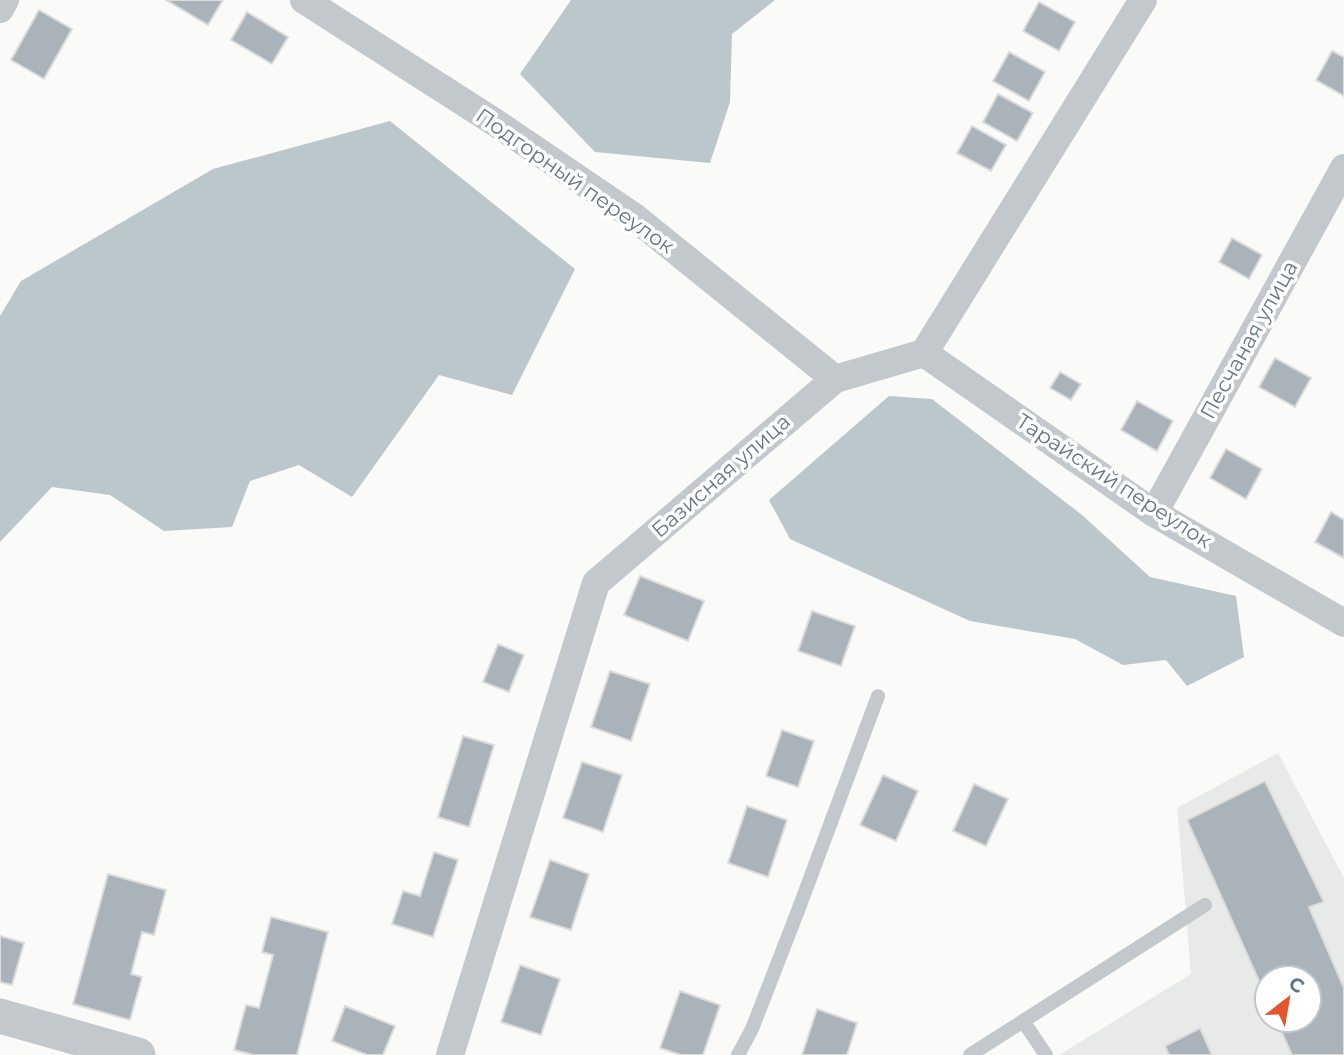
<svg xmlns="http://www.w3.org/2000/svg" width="1344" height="1055" font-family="Montserrat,sans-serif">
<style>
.built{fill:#e8e9e9;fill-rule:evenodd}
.water{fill:#bbc7cb}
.building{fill:#aab3b9;stroke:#dcdcda;stroke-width:2}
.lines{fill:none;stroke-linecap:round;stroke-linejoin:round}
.service{stroke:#c3c8cc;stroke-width:14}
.minor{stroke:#c3c8cc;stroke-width:28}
.tertiary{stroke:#c3c8cc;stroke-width:35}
.labels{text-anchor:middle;stroke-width:7;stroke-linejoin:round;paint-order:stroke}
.street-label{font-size:21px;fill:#657683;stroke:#fff}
</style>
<rect width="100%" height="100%" fill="#fafaf8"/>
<path class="built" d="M1278,753L1344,878V1055H1059L1191,974L1177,808ZM1267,978H1309V1020H1267Z"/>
<g class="water">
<path d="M571,0H775L732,34L730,102L710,163L595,152L520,74Z"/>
<path d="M390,121L575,269L512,395L439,375L352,497L299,465L250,481L232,527L164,531L110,495L52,487L0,542V316L21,281L213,169Z"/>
<path d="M889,396L932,399L1082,515L1150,577L1236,596L1244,657L1187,686L1166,660L1123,665L1075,639L970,621L790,539L769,500Z"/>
</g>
<g class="building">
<path d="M166,0H223L208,25Z"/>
<path d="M1039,2L1075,22L1059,51L1023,31Z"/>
<path d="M39,10L72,29L44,79L11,60Z"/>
<path d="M247,12L288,37L272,64L231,40Z"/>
<path d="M1332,51L1344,57V96L1316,80Z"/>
<path d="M1009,52L1045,72L1029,101L993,81Z"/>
<path d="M998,94L1033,113L1017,141L983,122Z"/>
<path d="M972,126L1006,145L991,171L957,153Z"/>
<path d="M1232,238L1262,255L1249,279L1219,262Z"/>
<path d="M1275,358L1311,378L1295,407L1259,387Z"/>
<path d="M1060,372L1081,384L1071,400L1050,388Z"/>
<path d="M1137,401L1173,421L1157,451L1121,430Z"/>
<path d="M1226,449L1262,469L1246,499L1210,478Z"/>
<path d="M1331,512L1344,520V558L1315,542Z"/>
<path d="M640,576L704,601L688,641L624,615Z"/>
<path d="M812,611L855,626L841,666L798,651Z"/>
<path d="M498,644L524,655L509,692L483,682Z"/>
<path d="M610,671L650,684L631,741L591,727Z"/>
<path d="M782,730L814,741L798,787L766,776Z"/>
<path d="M463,736L494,745L469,827L438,817Z"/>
<path d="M582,762L622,775L603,832L563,818Z"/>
<path d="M883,775L918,791L896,841L860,825Z"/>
<path d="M1265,781L1324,902L1309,907L1344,988V1055H1292L1276,1020H1309V978H1267V999L1187,820Z"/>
<path d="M974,784L1008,799L986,846L953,831Z"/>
<path d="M747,806L787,820L768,877L728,863Z"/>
<path d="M434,852L458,860L433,937L392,924L403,891L420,896Z"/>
<path d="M550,860L589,874L571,930L530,917Z"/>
<path d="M108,874L166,890L154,935L142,932L131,974L142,977L130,1020L73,1004Z"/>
<path d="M271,917L328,932L297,1055H254L234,1050L246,1005L259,1008L273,955L262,952Z"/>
<path d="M0,936L24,943L12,985L0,982Z"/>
<path d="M520,965L560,979L541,1035L501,1022Z"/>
<path d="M680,991L720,1005L703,1055H681L660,1048Z"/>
<path d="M345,1006L395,1026L383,1055H367L332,1041Z"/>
<path d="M817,1009L857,1023L847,1055H802Z"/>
<path d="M1200,1028L1212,1055H1169L1165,1046Z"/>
</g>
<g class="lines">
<g class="service">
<path d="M1023,1021L1046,1055"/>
<path d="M738,1055L752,1029L799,908L878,696"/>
<path d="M970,1055L1205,905"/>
</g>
<g class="minor">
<path d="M304,0L496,123L633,216L835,379"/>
<path d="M0,9L5,0"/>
<path d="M924,353L1154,513L1344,623"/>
<path d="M1154,513L1344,168"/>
<path d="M450,1055L596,583L835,379L924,353L1143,0"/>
</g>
<path class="tertiary" d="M0,1016L138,1055"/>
</g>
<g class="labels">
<g class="street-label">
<text transform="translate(575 181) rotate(35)" y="7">Подгорный переулок</text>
<text transform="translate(1249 340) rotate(-61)" y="7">Песчаная улица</text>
<text transform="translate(721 476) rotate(-41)" y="7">Базисная улица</text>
<text transform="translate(1114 481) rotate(33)" y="7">Тарайский переулок</text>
</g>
</g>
<g transform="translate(1288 999) rotate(31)"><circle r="33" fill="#ffffff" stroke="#c1c8cd" stroke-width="2"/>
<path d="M0-5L12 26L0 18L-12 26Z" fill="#e4572e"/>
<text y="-10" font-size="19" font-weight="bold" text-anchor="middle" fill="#657683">С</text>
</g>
</svg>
